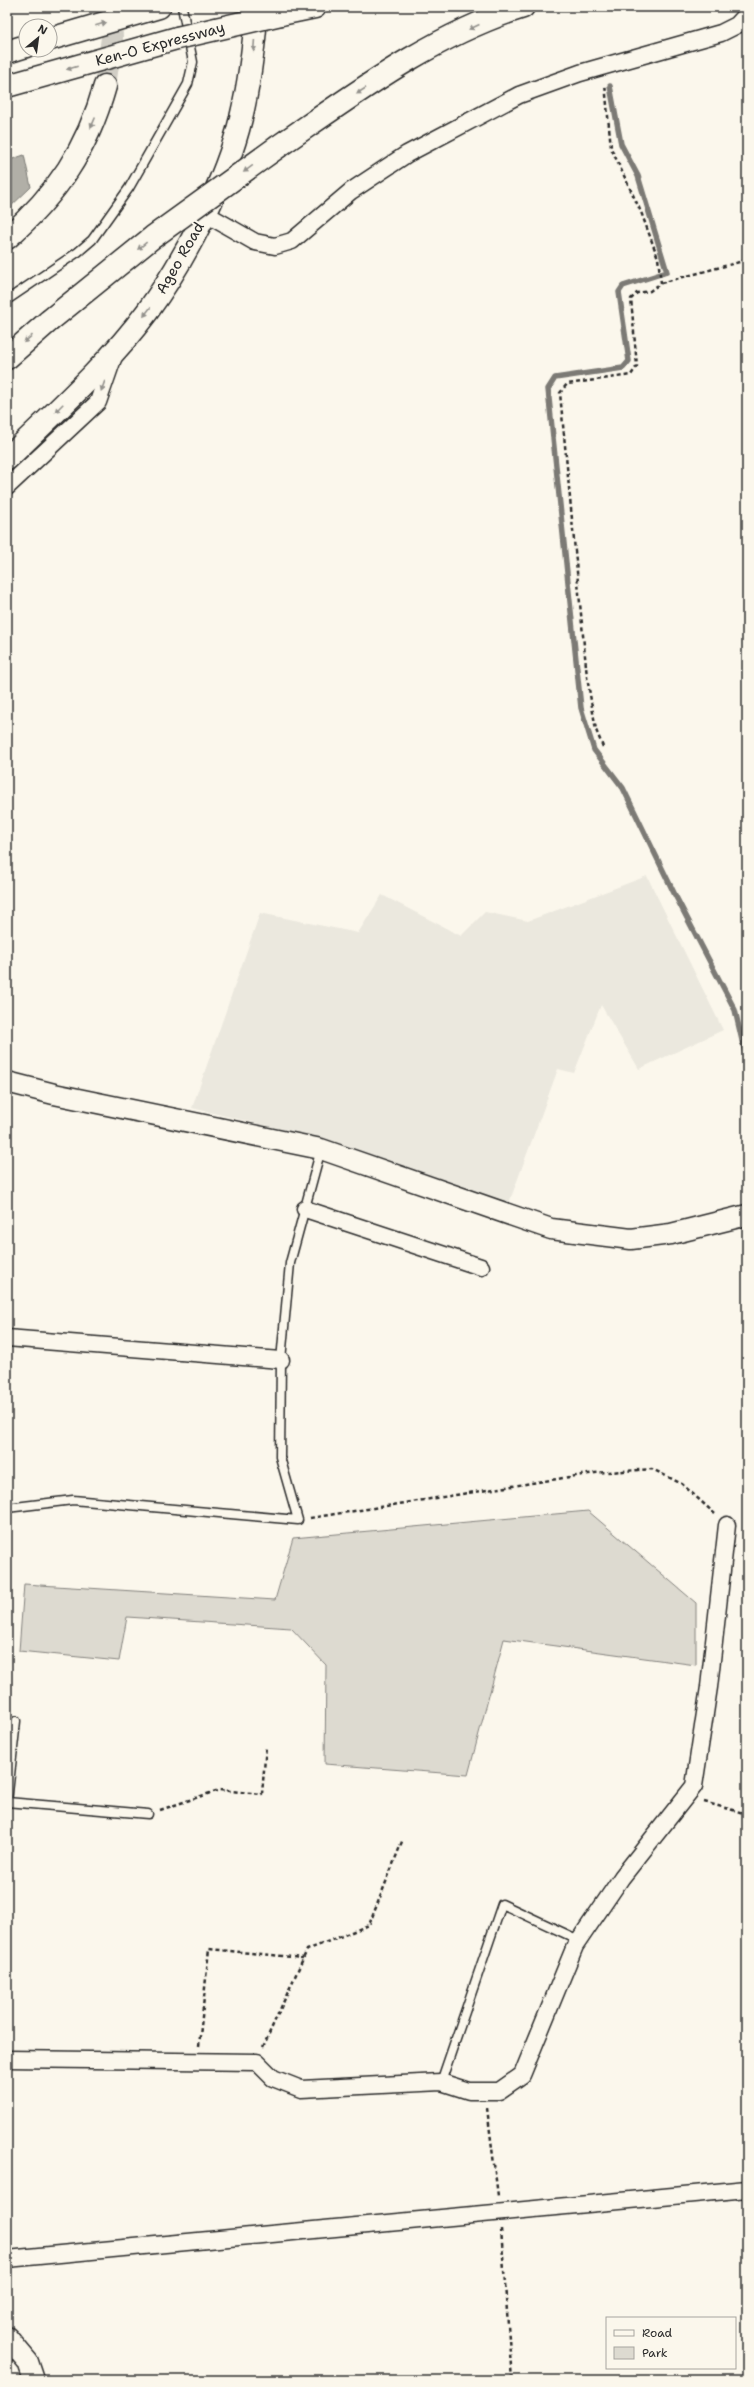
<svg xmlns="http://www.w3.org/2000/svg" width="754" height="2387" font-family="'Shantell Sans',sans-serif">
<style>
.built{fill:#ebe8de}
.green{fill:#dddad0;stroke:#84827e}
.water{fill:#b1afa7;stroke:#7b7a75}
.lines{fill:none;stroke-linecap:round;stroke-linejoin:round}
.stream{stroke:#7b7a75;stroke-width:5.5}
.motorway-tunnel{stroke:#d1cec5;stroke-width:22;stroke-dasharray:22 11;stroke-linecap:butt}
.service-casing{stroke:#2b2b2b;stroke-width:11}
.minor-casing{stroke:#2b2b2b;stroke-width:19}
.tertiary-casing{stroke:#2b2b2b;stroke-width:23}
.trunk-casing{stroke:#2b2b2b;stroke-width:25}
.motorway-casing{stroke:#2b2b2b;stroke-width:25}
.path{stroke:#2b2b2b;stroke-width:2.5;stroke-dasharray:4 3;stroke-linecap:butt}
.service{stroke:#fbf7ec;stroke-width:8}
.minor{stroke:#fbf7ec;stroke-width:16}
.tertiary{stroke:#fbf7ec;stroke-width:20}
.trunk{stroke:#fbf7ec;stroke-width:22}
.motorway{stroke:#fbf7ec;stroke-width:22}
.motorway-bridge-casing{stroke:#2b2b2b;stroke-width:25;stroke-linecap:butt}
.motorway-bridge{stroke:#fbf7ec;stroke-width:22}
.oneway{fill:#93918c}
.labels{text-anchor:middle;stroke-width:4;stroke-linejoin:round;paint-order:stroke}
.street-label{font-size:15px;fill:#2b2b2b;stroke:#fbf7ec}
</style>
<rect width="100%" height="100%" fill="#fbf7ec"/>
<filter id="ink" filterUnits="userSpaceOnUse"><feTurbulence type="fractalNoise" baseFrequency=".025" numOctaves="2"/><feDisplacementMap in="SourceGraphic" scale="8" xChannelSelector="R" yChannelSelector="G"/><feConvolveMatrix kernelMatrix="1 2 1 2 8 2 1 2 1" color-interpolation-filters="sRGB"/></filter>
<g filter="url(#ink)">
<path class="built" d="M647,876L723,1030L639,1069L601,1005L574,1073L558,1069L509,1203L325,1140L192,1108L260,913L358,933L382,895L461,936L485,912L528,921Z"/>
<path class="green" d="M588,1511L696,1603V1665L504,1639L468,1775L325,1764L326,1665L291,1628L127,1617L119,1661L19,1651L24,1584L275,1600L293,1538Z"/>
<path class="water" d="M24,155L31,187L7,210V161Z"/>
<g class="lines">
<path class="stream" d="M610,86L621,144L638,176L667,272L623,286L619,292L629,361L623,368L555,378L548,389L581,708L594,750L623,788L675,895L735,1010L747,1062"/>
<path class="motorway-tunnel" d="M105,86L112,38L111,7"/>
<defs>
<g id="service">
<path d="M7,300L78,252L92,240L129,188L188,84L193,62L182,7"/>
<path d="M7,1508L73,1500L298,1520L280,1457L281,1360L290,1263L321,1149"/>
<path d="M7,1802L148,1814"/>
<path d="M7,1802L16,1721"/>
<path d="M441,2082L502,1904L579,1940"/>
</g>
<g id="minor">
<path d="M206,214L255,242L275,246L292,241L351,191L407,154L519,95L580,73L721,33L737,25L747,14"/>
<path d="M7,487L98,402L114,356"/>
<path d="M305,1209L481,1267"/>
<path d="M7,1338L281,1360"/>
<path d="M7,2059L257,2062L273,2078L301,2089L441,2082L469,2091H499L522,2075L575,1946L622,1877L694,1786L709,1687L727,1525"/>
<path d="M7,2259L747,2189"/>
</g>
<g id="tertiary">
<path d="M7,1082L54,1094L321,1149L551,1229L631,1239L671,1234L747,1215"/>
<path d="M7,2337L28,2362L34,2380"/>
</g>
<path id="trunk" d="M7,459C55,412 107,366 147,312C185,260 226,181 241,118C250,81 254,44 257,7"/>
<g id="motorway">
<path d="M281,14L315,7"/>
<path d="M50,39L159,7"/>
<path d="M7,52L26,46"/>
<path d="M7,86L177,38"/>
<path d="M279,146C356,93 433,35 523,7"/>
<path d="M7,238C57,194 87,150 105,86"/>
<path d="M7,358L49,321"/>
</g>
</defs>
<use href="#service" class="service-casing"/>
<use href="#minor" class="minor-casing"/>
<use href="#tertiary" class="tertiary-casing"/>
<use href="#trunk" class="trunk-casing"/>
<use href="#motorway" class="motorway-casing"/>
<g class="path">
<path d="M661,283L747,260"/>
<path d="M603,747L596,730L587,677L560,393L567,384L631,375L637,366L631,299L637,293L650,291L661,283L658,258L641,212L611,148L605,84"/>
<path d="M310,1518L595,1473L652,1469L682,1484L715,1514"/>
<path d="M704,1802L747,1814"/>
<path d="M160,1810L219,1790L262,1794L266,1746"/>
<path d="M199,2046L209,1949L303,1958"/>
<path d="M263,2047L307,1950L369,1925L403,1839"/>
<path d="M487,2108L498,2196"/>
<path d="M501,2229L512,2380"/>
</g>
<use href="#service" class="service"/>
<use href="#minor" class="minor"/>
<use href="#tertiary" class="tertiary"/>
<use href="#trunk" class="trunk"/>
<use href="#motorway" class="motorway"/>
<defs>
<g id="motorway-bridge">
<path d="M177,38L281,14"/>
<path d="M49,321L153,237L279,146"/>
</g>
</defs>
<use href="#motorway-bridge" class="motorway-bridge-casing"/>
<use href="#motorway-bridge" class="motorway-bridge"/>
</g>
<defs><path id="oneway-solid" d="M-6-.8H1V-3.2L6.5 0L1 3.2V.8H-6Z"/></defs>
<g class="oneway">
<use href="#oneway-solid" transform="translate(101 24) rotate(-16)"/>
<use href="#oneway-solid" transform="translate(474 27) rotate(155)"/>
<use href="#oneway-solid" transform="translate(254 46) rotate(94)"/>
<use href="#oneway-solid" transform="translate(72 68) rotate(164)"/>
<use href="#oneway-solid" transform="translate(361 91) rotate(147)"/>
<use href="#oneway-solid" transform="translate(93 123) rotate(113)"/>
<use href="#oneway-solid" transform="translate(248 169) rotate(144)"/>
<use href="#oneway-solid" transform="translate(142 246) rotate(141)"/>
<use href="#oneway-solid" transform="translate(147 312) rotate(127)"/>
<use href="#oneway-solid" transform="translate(28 339) rotate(139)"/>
<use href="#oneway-solid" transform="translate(103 386) rotate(110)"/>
<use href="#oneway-solid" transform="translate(59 408) rotate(135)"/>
</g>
</g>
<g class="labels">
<g class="street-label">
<text transform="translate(160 44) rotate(-15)" y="5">Ken-O Expressway</text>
<text transform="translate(180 258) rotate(-60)" y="5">Ageo Road</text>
</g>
</g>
<rect width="754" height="2387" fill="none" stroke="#fbf7ec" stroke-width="24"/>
<rect x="12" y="12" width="730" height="2363" fill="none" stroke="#2b2b2b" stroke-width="1.5" filter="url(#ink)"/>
<rect x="606" y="2317" width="130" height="52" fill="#fbf7ec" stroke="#a8a59f"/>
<rect x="614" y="2330" width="20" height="6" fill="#fbf7ec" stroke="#a8a59f"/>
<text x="642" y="2337" font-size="12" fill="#2b2b2b">Road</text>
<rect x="614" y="2347" width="20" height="12" fill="#dddad0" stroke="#a8a59f"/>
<text x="642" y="2357" font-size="12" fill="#2b2b2b">Park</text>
<g transform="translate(38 38) rotate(29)"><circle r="19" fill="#fbf7ec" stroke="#a8a59f"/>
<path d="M0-3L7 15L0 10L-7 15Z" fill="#2b2b2b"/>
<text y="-6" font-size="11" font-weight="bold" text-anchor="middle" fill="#2b2b2b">N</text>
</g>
</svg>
